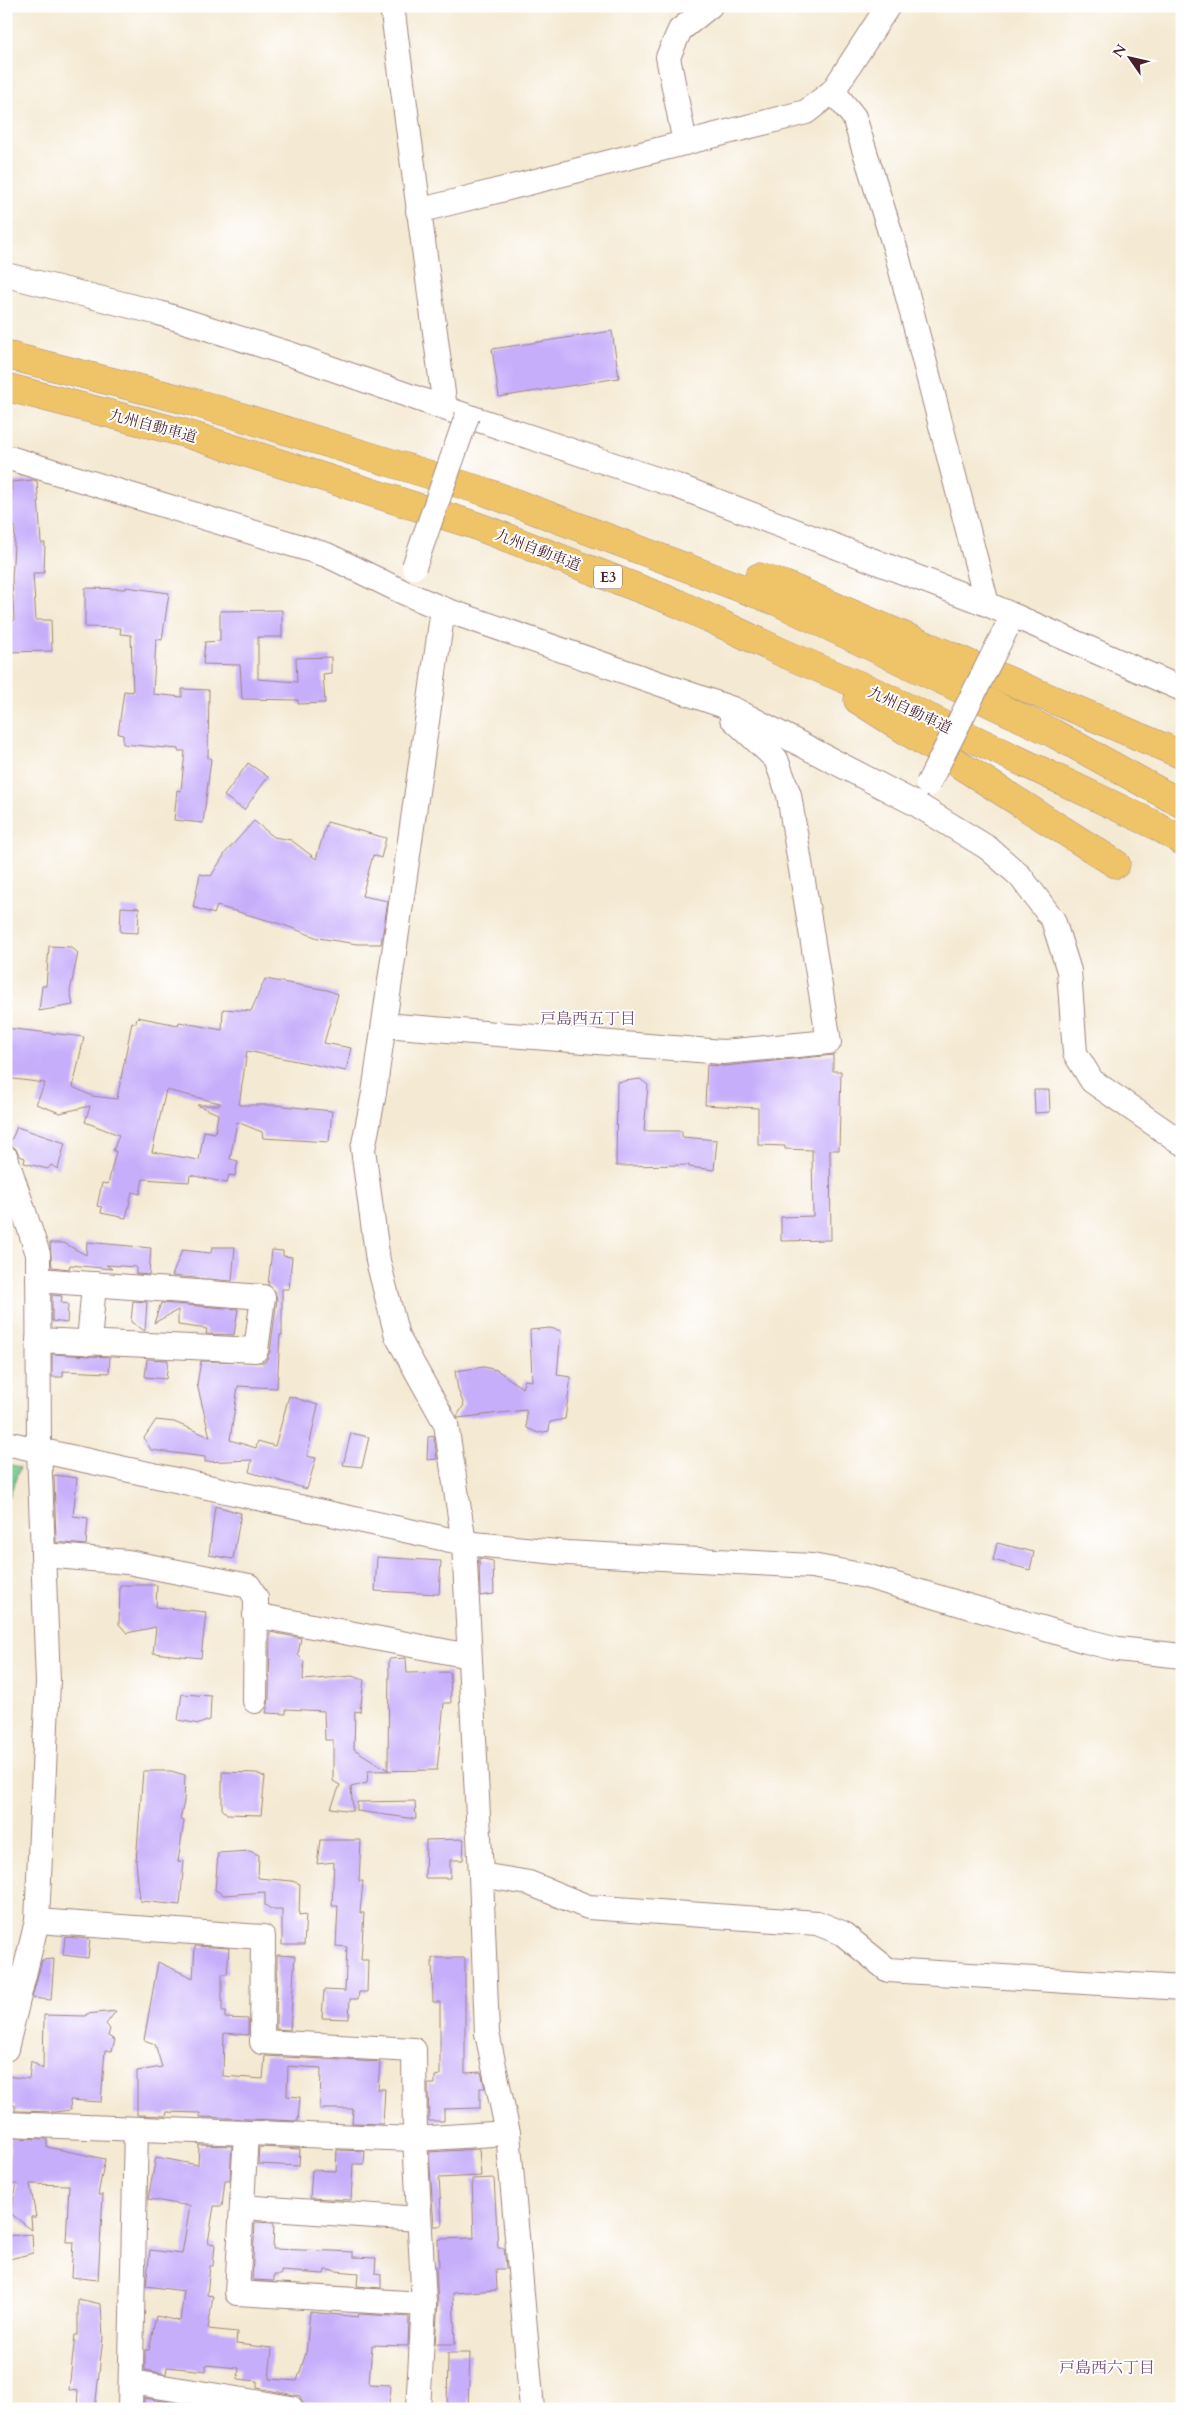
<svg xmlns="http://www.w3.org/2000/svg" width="1188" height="2415" font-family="Cardo,'Noto Serif JP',serif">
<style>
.green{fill:#7bcf92;stroke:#62775e}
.building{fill:#c7aefb;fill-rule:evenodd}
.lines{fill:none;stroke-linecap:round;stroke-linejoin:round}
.minor-casing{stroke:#9f847e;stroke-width:26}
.highway-casing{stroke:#9f847e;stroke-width:29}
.minor{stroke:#fff;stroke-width:24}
.highway{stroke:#efc469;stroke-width:28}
.minor-bridge-casing{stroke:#9f847e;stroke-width:26;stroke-linecap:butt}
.minor-bridge{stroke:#fff;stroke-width:24}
.labels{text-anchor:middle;stroke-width:4;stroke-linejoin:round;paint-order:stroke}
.shield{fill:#fff;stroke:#80626b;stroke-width:1}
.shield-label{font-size:14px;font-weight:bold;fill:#4a1f2b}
.street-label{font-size:15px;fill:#4a1f2b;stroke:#fff}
.neighbourhood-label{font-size:16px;fill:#765174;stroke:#fff}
</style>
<rect width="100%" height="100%" fill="#fff"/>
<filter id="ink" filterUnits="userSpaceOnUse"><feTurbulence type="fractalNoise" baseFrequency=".02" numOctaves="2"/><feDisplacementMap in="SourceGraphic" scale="10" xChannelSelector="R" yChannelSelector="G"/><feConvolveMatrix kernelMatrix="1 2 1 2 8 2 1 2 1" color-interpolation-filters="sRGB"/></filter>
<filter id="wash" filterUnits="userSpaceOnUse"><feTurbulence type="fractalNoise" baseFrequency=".0096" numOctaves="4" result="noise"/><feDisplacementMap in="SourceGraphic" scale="20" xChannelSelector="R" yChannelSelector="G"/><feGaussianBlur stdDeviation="1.12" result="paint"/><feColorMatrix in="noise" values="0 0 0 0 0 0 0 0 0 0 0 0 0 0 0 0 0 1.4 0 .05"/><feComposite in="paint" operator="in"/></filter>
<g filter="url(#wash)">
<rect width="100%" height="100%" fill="#f4e9d2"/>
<path class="green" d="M6,1464L20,1467L9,1497L6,1496Z"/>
<g id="blocks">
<g class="building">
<path d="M612,331L619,378L499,397L492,349Z"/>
<path d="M34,480L37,481L41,543H45L44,573H33L36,620H51L52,651L6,652V621H14L12,580L15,527L6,528V504L12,503L11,482Z"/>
<path d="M126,587L169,593L162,640L156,639L153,694L182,697V689L209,690L208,758L211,759L203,823L174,820L177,790L181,791L185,751H178V749L123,744V735L118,734L124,691L133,692L131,635L120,634L121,628L85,627V588L126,589Z"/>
<path d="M282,610V637H258V679L297,682L296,658L331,657V673L323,674L325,703L298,704V700L242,699L240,665L203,664L205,642L220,641V611Z"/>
<path d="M248,763L268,777L244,810L224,796Z"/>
<path d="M254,821L274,837L291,840L316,859L327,822L386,838L381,858L373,855L362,896L388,901L381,944H357L318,938L281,924L217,906L214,914L193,907L200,874L211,876L226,852Z"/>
<path d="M121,907L139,908L138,933L120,932Z"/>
<path d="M49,946L71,947L78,953L70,991L73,1005L39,1011L42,986H46Z"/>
<path d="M265,979L327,990L338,994L324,1043L351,1048L346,1071L247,1051L239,1105H275L332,1111L329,1142L263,1138L262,1132L237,1122L230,1159L238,1161L235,1176L229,1175L227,1183L190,1175L189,1182L143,1179L140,1194L132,1192L126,1218L101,1213L102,1207L97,1206L102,1183L108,1184L116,1151H113L119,1135L85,1122L90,1106L60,1113L36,1104L45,1083L6,1078V1028L84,1037L73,1087L92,1096L117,1099L132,1022L136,1023L137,1017L178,1025L179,1022L222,1030L223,1009L251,1011ZM166,1090L220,1103V1105H197L218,1114L215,1133L204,1131L199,1160L152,1152Z"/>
<path d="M833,1055V1071H841L839,1150H830L831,1240L781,1241V1217L813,1216L812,1150L785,1149V1146L758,1145V1108L705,1105L707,1065L724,1066Z"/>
<path d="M640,1079L648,1085L644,1131H682V1137L717,1140L714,1170L689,1167V1165L616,1166L617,1082Z"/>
<path d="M1034,1090H1049L1050,1112L1035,1113Z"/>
<path d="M17,1127L65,1143L58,1169L51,1165L48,1169L24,1163L25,1158L20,1156L15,1148L9,1145Z"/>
<path d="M87,1242L151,1248L149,1275L136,1274V1267L106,1265L112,1269L70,1265L69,1269L52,1267L50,1243H64L86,1255Z"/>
<path d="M212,1247H235L232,1281L172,1276L182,1250L211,1253Z"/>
<path d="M272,1250L283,1251V1256L292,1257L289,1289H282V1335H280L277,1388L238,1386L230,1440L256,1448L258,1441L275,1446L289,1396L318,1405L307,1456L316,1458L307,1489L249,1472L252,1460L205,1462V1457L151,1450L144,1438L156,1420L174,1422L210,1437L197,1384L201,1361L265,1362L270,1352L277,1299L275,1291L268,1285Z"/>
<path d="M52,1295L62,1296L61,1303L68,1304L67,1323L52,1321Z"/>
<path d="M133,1301L147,1302L145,1331L131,1322Z"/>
<path d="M161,1303L238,1309L234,1335L206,1334L207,1329L178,1325V1310L154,1323Z"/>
<path d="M550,1328L561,1331L557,1375L571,1377L565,1419L550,1422L549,1431L538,1433L527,1428L526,1410L458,1418L457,1416L464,1405L458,1390L455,1371L484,1367L497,1370L522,1388L525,1380L532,1381L530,1330Z"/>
<path d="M52,1354L110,1357L109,1373L63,1371V1377H52Z"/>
<path d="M147,1359L168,1360L166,1379L145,1377Z"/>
<path d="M351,1433L369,1437L362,1467L343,1465Z"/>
<path d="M434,1436L437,1459L427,1460L428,1437Z"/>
<path d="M54,1475L77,1478L73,1516L88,1518L86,1545L56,1542Z"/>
<path d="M215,1506L241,1513L233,1559L209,1555Z"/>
<path d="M997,1543L1034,1552L1030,1570L993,1560Z"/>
<path d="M377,1557L441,1561L439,1594L375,1591Z"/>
<path d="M479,1558L493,1561L494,1594L480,1596Z"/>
<path d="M120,1585H157L156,1607L206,1612L201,1658L153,1653L156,1627L127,1633L119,1624Z"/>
<path d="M270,1632L301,1638L298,1655L304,1661L303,1680L352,1676L364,1680L360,1712L355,1711L354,1749L388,1770L389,1659L406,1658L407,1673L450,1672L451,1703H444L437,1770L368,1771L367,1783L351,1787L353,1811L331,1808L340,1785L333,1781V1740H325L324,1711L286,1709V1714L266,1713L269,1701Z"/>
<path d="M182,1694L211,1696L210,1720L199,1724L178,1720Z"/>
<path d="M143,1771H171L185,1775L184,1802L180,1819L184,1821L178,1862L184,1861L180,1905L140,1901L136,1862Z"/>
<path d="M222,1772L256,1773L265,1777L261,1815L227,1814L222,1809Z"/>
<path d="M415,1801L416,1819L357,1811V1802Z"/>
<path d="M464,1839L463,1860H450V1878H425L426,1840Z"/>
<path d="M320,1840H361L359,1881H363L360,1913H364L361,1960H368L367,1992H359L358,1999H350L349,2019L322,2018L324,1990L345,1991L347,1947L336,1946L338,1906H332L334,1862L317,1864Z"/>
<path d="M250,1851L259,1855L258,1878L292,1881L300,1884L299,1915L306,1914L304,1945H282V1909H271L265,1905V1892L224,1895L215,1890L218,1853Z"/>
<path d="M65,1937L90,1939L88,1958L63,1955Z"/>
<path d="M195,1946L229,1948L227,1974H222V2012H225V2018L248,2019V2035L224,2033L223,2076L263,2079L265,2056L380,2062L378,2089H385L383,2124L352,2123L353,2109H320L321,2068L288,2066L287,2096L300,2097L298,2121L200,2117V2113L167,2112L166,2116L137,2115V2071L162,2067L155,2044L144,2040L158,1962L193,1978Z"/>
<path d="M277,1955L295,1956L290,2030L276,2029Z"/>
<path d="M432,1958H465V2073L481,2072L485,2088H480V2108L444,2109V2121H429L428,2084H435V2076L440,2075V2002H433Z"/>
<path d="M54,1959L51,2000L32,1998L42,1960Z"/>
<path d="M116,2011L106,2024L110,2029L108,2036L115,2040L112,2051L105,2050L101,2102L70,2100L71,2110L55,2112L15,2111V2105L6,2106V2076L29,2079L31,2061L43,2069L44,2015L86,2016V2014Z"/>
<path d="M11,2138L47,2139V2147L105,2159L98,2195H103L98,2280L71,2277L73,2242H66L69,2185L30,2184L36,2217H31L32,2230L10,2213L17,2184H6Z"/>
<path d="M199,2145L232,2146L230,2180H225L222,2206H214L208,2243L215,2244L213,2266H210L207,2295L213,2296L208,2329L237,2332L236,2344L272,2348L269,2379L297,2381L306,2353L310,2312L358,2317L359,2314L409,2317L408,2346L372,2345L369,2384L390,2385L389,2408L331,2409L304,2406L300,2396L257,2388V2381L238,2379L239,2368L206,2365V2371L167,2367L166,2374L145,2370V2350H149L156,2316L180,2321L184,2291L146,2286L150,2250L182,2254L190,2206L148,2199L156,2157L198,2165Z"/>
<path d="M259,2147L300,2149L299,2166L258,2164Z"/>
<path d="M479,2149L481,2176L439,2178L442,2226H434L429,2152Z"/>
<path d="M337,2150L365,2151L364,2164H353L351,2200L310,2198L312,2170L336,2171Z"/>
<path d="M494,2178L498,2248H504L506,2269H496L497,2290L453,2293L455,2344H435L438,2303L436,2267H439L438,2239L474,2238L472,2179Z"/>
<path d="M255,2222L274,2223L273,2249L332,2251L353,2252V2257L376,2258L375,2273L381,2274V2288L357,2286L358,2273L325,2270L324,2274L281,2271V2275H274V2281L252,2280Z"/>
<path d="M32,2234L33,2253L6,2260V2236Z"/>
<path d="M78,2299L101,2304L103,2337L95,2409H77L78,2391L69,2390L75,2335H78Z"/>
<path d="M448,2353H470L468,2409H447Z"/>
<path d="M144,2398L199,2407V2409H144Z"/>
</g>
</g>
</g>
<g filter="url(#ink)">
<use href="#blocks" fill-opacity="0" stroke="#9f847e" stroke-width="1"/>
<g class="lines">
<defs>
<g id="minor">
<path d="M392,6L445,408"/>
<path d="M833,91L854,117L896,251L987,604"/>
<path d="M685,143L668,57L680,30L710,6"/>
<path d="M418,211L806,112L833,91L888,6"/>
<path d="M6,275L159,313L293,355L467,416L677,486L987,604L1182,689"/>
<path d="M6,457L327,555L405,593L443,609L733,709L916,804L988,848L1020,876L1053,920L1069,971L1075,1053L1092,1081L1182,1143"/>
<path d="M443,609L374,1093L363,1149L378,1261L397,1336L446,1424L464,1543L481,1875L487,2033L508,2133L532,2409"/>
<path d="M384,1025L723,1052L829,1042L789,795L776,759L732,718"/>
<path d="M6,1158L38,1254L39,1450L48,1681L37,1921L6,2049"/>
<path d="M38,1280L263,1297L256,1350L38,1340"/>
<path d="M89,1343L94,1284"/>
<path d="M6,1443L464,1543L567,1553L812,1566L866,1576L1086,1641L1118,1649L1182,1656"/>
<path d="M43,1555L128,1562L249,1586L256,1598L255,1701"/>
<path d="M255,1615L469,1656"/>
<path d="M481,1875L529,1883L588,1907L817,1923L842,1933L888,1970L1182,1988"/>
<path d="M37,1921L263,1937L262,2042L414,2050L415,2139L424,2304L418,2409"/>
<path d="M6,2124L415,2139L508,2133"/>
<path d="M246,2133L237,2293L424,2304"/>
<path d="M242,2207L419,2219"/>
<path d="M132,2382L291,2408"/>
<path d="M130,2409L136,2129"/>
</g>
<g id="highway">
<path d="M6,355L193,402L486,492L778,602L1053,733L1182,804"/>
<path d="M6,387L184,433L474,525L677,603L783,653L875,692L1155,825L1182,841"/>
<path d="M759,577L785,585L1182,755"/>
<path d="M858,700L1116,864"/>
</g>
</defs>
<use href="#minor" class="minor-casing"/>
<use href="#highway" class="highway-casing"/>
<use href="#minor" class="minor"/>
<use href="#highway" class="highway"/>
<defs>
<g id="minor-bridge">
<path d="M414,567L467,416"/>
<path d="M928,784L1006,629"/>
</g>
</defs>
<use href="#minor-bridge" class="minor-bridge-casing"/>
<use href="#minor-bridge" class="minor-bridge"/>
</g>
</g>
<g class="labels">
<rect class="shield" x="594" y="565.5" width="28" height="23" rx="4"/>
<g class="shield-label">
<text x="608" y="582">E3</text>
</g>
<g class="street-label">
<text transform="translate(153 426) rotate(15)" y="5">九州自動車道</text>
<text transform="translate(538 550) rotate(21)" y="5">九州自動車道</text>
<text transform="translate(910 710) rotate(25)" y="5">九州自動車道</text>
</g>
<g class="neighbourhood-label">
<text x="588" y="1024">戸島西五丁目</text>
<text x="1107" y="2373">戸島西六丁目</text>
</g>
</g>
<rect width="1188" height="2415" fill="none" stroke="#fff" stroke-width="25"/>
<g transform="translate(1130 58) rotate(304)" stroke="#ffffff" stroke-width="4" paint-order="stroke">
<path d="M0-4L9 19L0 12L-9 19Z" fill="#4a1f2b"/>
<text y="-8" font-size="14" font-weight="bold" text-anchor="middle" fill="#4a1f2b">N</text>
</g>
</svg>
